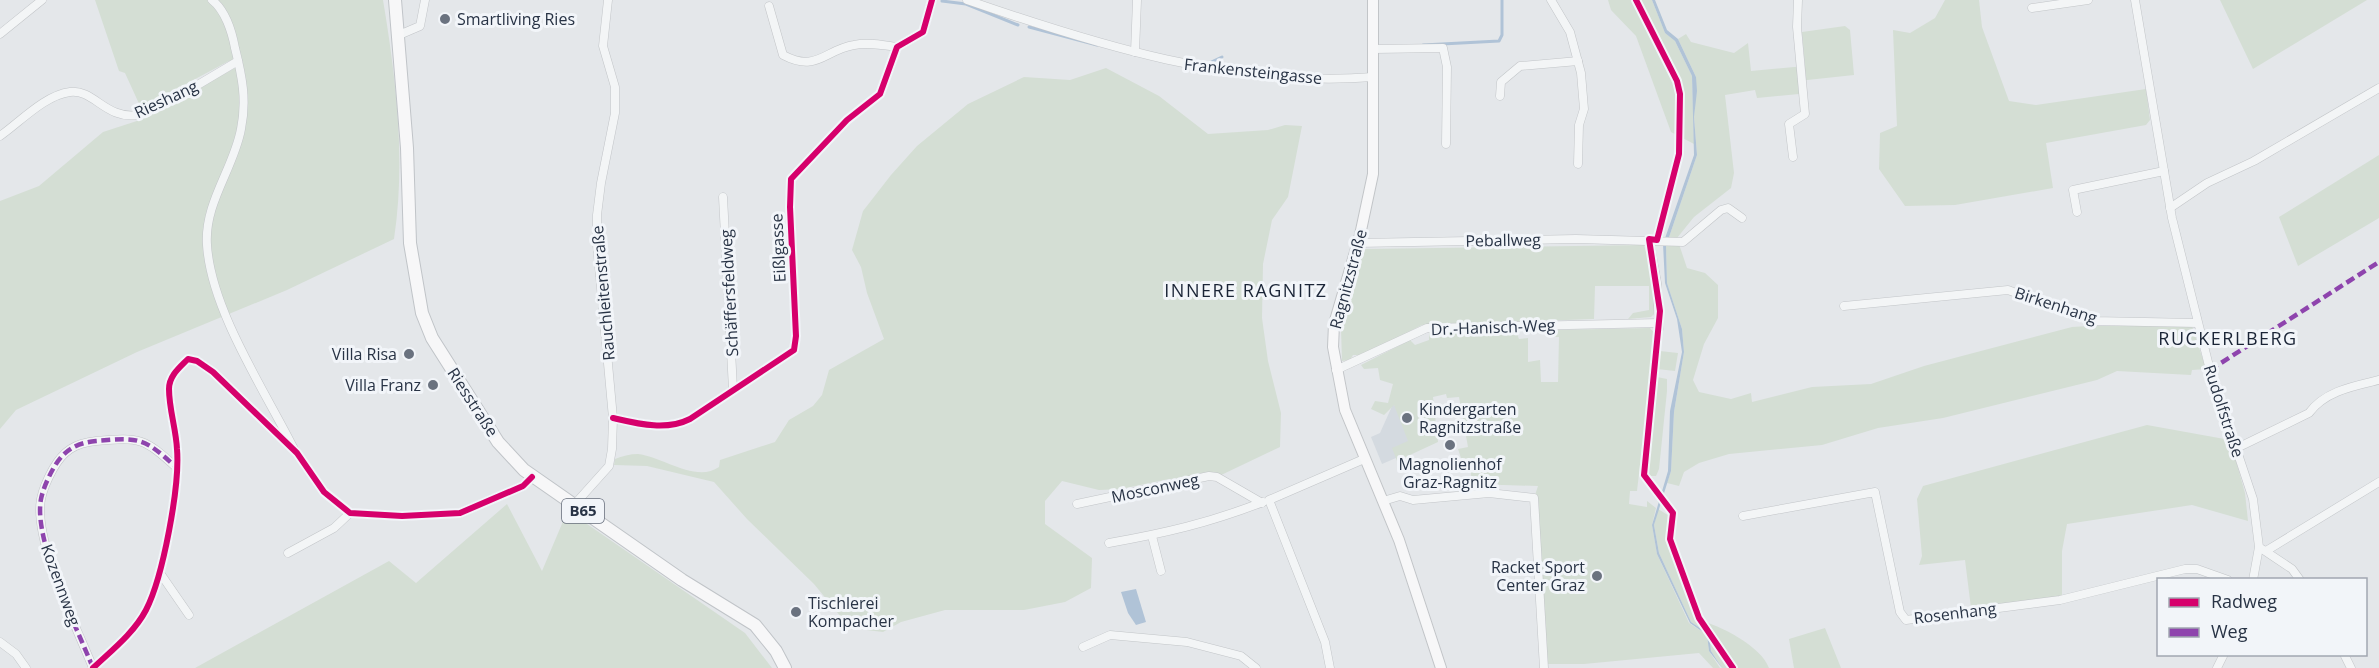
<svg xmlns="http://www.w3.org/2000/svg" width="2379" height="668" font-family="'Open Sans',sans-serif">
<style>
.built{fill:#d4dae0}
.green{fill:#d4ded4}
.water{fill:#b0c3d7}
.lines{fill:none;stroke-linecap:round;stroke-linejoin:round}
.stream{stroke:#b0c3d7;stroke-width:3}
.minor-casing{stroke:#c2c5c8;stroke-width:9}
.secondary-casing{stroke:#c2c5c8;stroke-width:12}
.primary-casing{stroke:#c0c4c8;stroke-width:14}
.minor{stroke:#f3f5f6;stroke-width:8}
.secondary{stroke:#f7f7f8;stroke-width:10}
.primary{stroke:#f7f7f8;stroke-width:12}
.quiet{stroke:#8e44ad;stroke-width:4.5;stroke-dasharray:9 4.5;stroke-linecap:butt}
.cycleway-casing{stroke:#f2f5f9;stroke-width:10}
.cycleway{stroke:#d6006c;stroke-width:6}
.poi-dot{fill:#6a727f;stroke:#f2f5f9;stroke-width:2}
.labels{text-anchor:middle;stroke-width:6;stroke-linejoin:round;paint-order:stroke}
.shield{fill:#f2f5f9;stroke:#656d7b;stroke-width:1.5}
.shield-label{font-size:15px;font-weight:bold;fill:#283345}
.poi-label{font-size:16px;fill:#283345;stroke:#f2f5f9;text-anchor:start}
.street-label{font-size:16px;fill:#283345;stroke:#f2f5f9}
.neighbourhood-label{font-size:18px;letter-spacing:1.5px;fill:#1a2436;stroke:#f2f5f9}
</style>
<rect width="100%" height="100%" fill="#e4e7ea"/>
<path class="built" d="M1393,404L1431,443L1382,464L1371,437L1380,433Z"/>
<g class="green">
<path d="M95,0H383C396,78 406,160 394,239L287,290L137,352L16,410L0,429V201L39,186L103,132L143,119L235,68L229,61L141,108L125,73L119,71Z"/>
<path d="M1608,0H1652L1665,33L1675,41L1692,76L1694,144L1671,132L1636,36L1611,10Z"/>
<path d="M1945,0H1979L1982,27L2009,101L2036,105L2146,89L2150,120L2146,125L2046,143L2053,188L1955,205L1905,206L1879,169L1880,133L1897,126L1893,30L1910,33L1935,18Z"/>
<path d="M2220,0H2367L2253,69Z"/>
<path d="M1845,26L1850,30L1854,75L1798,81L1799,94L1757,98L1755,90L1725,95L1734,173L1731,188L1694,217L1677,238L1687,268L1705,273L1718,285V318L1704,344L1693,380L1699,392L1731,399L1751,393L1752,402L1812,387L1871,384L1924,366L2072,327L2088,326H2192L2206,369L2192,370L2191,375L2117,371L2097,380L1943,418L1878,428L1822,445L1729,454L1699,463L1684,472L1679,486L1667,483L1671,471L1674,412L1684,352L1682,329L1667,283L1666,246L1697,155L1694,117L1696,77L1678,39L1686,34L1691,42L1734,53L1748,43L1751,71L1805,66L1802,32Z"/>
<path d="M1106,68L1159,96L1208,134L1268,130L1285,125L1302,126L1288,197L1272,220L1263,264L1262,318L1268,361L1281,413L1280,447L1217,477L1169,479L1121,489L1099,490L1062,481L1045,501V524L1092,558L1091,588L1065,602L1024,610H945L901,622L883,632L850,628L814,584L747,519L714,482L647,466L614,465L615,459C622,456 630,454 638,454C663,457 696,483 719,467L720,460L775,442L789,420L813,406L822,395L829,370L884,339L867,293L861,267L852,250L863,211L891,175L917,146L968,104L1024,77L1070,80Z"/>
<path d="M2379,155V218L2298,266L2279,217Z"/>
<path d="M1644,245L1655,282L1657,311L1651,317L1628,319L1633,313L1649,310V286H1595L1594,319L1422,325L1363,355H1353L1350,360L1342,361L1341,328L1364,249Z"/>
<path d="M1650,328L1655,334L1637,491H1630L1629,504L1647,507V501L1656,508L1652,525L1657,554L1689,623L1707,635L1709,651L1720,668H1713L1699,653L1584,664H1544L1534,498L1538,486L1472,484L1470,464H1463L1458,449L1468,447L1459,397L1447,398L1446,394L1433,397L1438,442L1397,461L1392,448L1408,441L1394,405L1384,415L1371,409L1375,401L1388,403L1393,384L1380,380L1378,368L1364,369L1361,365L1410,340L1415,345L1429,340V332L1515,329L1519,339L1528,338V362L1540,360L1541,382H1558L1559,337H1552V330Z"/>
<path d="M1660,351L1678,353L1675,371L1657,369Z"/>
<path d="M1657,377L1667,379V391L1659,469L1656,476H1650L1646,472L1654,379Z"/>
<path d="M2147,425L2230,440L2245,493L2248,521L2192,505L2067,524L2062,551V596L1971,608L1965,560L1919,565L1922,556L1917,499L1923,486Z"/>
<path d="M507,504L542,571L567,512L573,519L574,515L745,633L772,668H195L389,561L416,583Z"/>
<path d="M1658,509L1671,517L1669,547L1698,620C1720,625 1761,646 1769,668H1722L1711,651L1709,634L1691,622L1659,553L1654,525Z"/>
<path d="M1825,628L1841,668H1794L1789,639Z"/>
</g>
<g class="water">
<path d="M1652,0H1655L1667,30L1678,39L1696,77L1697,91L1694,117L1697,155L1666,246L1667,283L1682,329L1684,352L1674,412L1671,471L1654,525L1659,553L1691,622L1709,634L1711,651L1722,668L1709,651L1707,635L1690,623L1657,554L1652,525L1668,471L1670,411L1682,352L1677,319L1665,283L1663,244L1694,155L1692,76L1675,41L1665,33Z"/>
<path d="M1136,589L1146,622L1136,625L1128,613L1121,592Z"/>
</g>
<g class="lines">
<g class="stream">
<path d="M942,1L966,4L1018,25"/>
<path d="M1029,27L1097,45"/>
<path d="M1423,45L1499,41L1502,35V0"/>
<path d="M1207,64L1222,57"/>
</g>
<defs>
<g id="minor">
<path d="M212,0C225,10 232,32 235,48C242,76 247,100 241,129C234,168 204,203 207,245C211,310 265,391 294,449"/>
<path d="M967,0C1097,45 1234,88 1373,77"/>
<path d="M1551,0L1570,32L1581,73L1584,109L1579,125L1578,164"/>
<path d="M2135,0L2172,218L2210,370L2253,499L2259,547L2253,580"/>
<path d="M769,6L783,55C817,73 824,50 854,45C867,42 884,45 897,47"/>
<path d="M2032,8L2088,0"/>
<path d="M0,34L42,0"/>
<path d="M399,35L420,26L425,0"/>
<path d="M1374,49L1443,48L1447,67L1446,144"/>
<path d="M1135,52L1137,0"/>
<path d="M1500,96L1501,82L1520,66L1578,61"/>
<path d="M0,136C20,122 45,95 70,92C94,89 106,120 138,115L196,86L238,61"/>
<path d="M1793,157L1789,124L1805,114L1797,27L1798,0"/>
<path d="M723,197L733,389"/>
<path d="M2170,208L2207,183L2254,161L2379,88"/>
<path d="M2077,212L2073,190L2164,171"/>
<path d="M1649,239L1657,283L1659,329"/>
<path d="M1358,243L1576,239L1683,242L1721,210L1728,208L1742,218"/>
<path d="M1844,306L2008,290L2093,321L2197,323"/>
<path d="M1336,370L1427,328L1659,323"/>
<path d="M613,418C639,424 666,431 690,419L794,350L796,336L790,207L791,179L847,120L880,94L897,47L923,32L932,0"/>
<path d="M2237,448L2309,413C2325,391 2354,386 2379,380"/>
<path d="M1383,501L1400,496L1413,500L1489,493L1534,498L1544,668"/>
<path d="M1077,504L1209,476L1217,477L1262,503"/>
<path d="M574,505L609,466L612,449L613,418L597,244V215L601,183L615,113V87L603,46L608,0"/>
<path d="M1743,516L1875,492L1900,612L1906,620L2060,600L2185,569H2197L2228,580"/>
<path d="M1152,536L1161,571"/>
<path d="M1109,543C1165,533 1209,523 1263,502"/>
<path d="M2262,549L2292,569L2300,580"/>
<path d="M2266,551L2379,482"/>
<path d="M288,553L334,528L350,513"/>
<path d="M160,573L189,615"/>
<path d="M0,642L16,654L26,668"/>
<path d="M1083,647L1110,635L1187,642L1241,656L1256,668"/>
<path d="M2344,654L2351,668"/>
<path d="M93,668C111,651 134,633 146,610C163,577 180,486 177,449C176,429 169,409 169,389C169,376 179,368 188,359L197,361L213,372L297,453L324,492L350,513L402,516L460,513L523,486L532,477"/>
<path d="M93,668C77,628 33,540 41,499C43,489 48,478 53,469C63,451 75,443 96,441C141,437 144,438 177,468"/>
<path d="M1330,668L1325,642L1269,500L1364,459"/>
<path d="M2217,668L2224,654"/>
</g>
<path id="secondary" d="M1373,0V174L1360,235L1334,324L1333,347L1345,410L1399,540L1441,668"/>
<path id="primary" d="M395,0L407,148L410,243L422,313L432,338L498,442L524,470L682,580L755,625L776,651L785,668"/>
</defs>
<use href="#minor" class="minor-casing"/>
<use href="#secondary" class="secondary-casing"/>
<use href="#primary" class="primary-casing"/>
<use href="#minor" class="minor"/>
<use href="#secondary" class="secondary"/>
<use href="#primary" class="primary"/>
<g class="quiet">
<path d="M2210,370L2379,262"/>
<path d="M93,668C77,628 33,540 41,499C43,489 48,478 53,469C63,451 75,443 96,441C141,437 144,438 177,468"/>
</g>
<defs>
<g id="cycleway">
<path d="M1636,0L1677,81L1680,94L1679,154L1657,240L1649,239L1660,311L1644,475L1673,513L1670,539L1699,618L1733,668"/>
<path d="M613,418C639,424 666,431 690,419L794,350L796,336L790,207L791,179L847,120L880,94L897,47L923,32L932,0"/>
<path d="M93,668C111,651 134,633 146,610C163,577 180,486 177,449C176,429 169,409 169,389C169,376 179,368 188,359L197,361L213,372L297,453L324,492L350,513L402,516L460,513L523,486L532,477"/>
</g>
</defs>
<use href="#cycleway" class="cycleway-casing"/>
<use href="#cycleway" class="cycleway"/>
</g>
<g class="poi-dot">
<circle cx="445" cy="19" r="6"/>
<circle cx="409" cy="354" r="6"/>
<circle cx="433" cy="385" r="6"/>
<circle cx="1407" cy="418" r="6"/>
<circle cx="1450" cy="445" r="6"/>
<circle cx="1597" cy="576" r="6"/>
<circle cx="796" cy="612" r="6"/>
</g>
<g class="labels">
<rect class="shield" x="562" y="499" width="42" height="24" rx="4.5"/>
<g class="shield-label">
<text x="583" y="516">B65</text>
</g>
<g class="poi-label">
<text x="457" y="25">Smartliving Ries</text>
<text x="397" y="360" text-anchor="end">Villa Risa</text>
<text x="421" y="391" text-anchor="end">Villa Franz</text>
<text x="1419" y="415">Kindergarten<tspan x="1419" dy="18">Ragnitzstraße</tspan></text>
<text x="1450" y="470" text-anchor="middle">Magnolienhof<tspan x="1450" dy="18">Graz-Ragnitz</tspan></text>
<text x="1585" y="573" text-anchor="end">Racket Sport<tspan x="1585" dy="18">Center Graz</tspan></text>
<text x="808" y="609">Tischlerei<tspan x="808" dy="18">Kompacher</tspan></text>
</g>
<g class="street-label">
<text transform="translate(1253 71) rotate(6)" y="6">Frankensteingasse</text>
<text transform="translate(166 99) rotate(-25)" y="6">Rieshang</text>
<text transform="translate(1503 240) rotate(-1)" y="6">Peballweg</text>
<text transform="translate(778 248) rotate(-93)" y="6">Eißlgasse</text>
<text transform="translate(1348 279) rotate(-75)" y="6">Ragnitzstraße</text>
<text transform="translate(603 293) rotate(-95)" y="6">Rauchleitenstraße</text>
<text transform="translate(729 293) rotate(-93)" y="6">Schäffersfeldweg</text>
<text transform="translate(2056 305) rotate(18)" y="6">Birkenhang</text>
<text transform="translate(1493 327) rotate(-2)" y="6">Dr.-Hanisch-Weg</text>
<text transform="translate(473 402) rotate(57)" y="6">Riesstraße</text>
<text transform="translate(2224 411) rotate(72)" y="6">Rudolfstraße</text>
<text transform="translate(1155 488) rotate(-12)" y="6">Mosconweg</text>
<text transform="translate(61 585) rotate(70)" y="6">Kozennweg</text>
<text transform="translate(1955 613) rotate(-7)" y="6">Rosenhang</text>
</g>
<g class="neighbourhood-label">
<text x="1246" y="297">INNERE RAGNITZ</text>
<text x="2228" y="345">RUCKERLBERG</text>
</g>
</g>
<rect x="2157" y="578" width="210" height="78" fill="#f2f5f9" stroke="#a1a7b1" stroke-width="1.5"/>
<rect x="2169" y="598" width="30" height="9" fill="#d6006c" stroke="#a1a7b1" stroke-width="1.5"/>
<text x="2211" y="608" font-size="18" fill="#283345">Radweg</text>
<rect x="2169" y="628" width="30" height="9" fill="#8e44ad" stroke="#a1a7b1" stroke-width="1.5"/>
<text x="2211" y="638" font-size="18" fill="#283345">Weg</text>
</svg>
